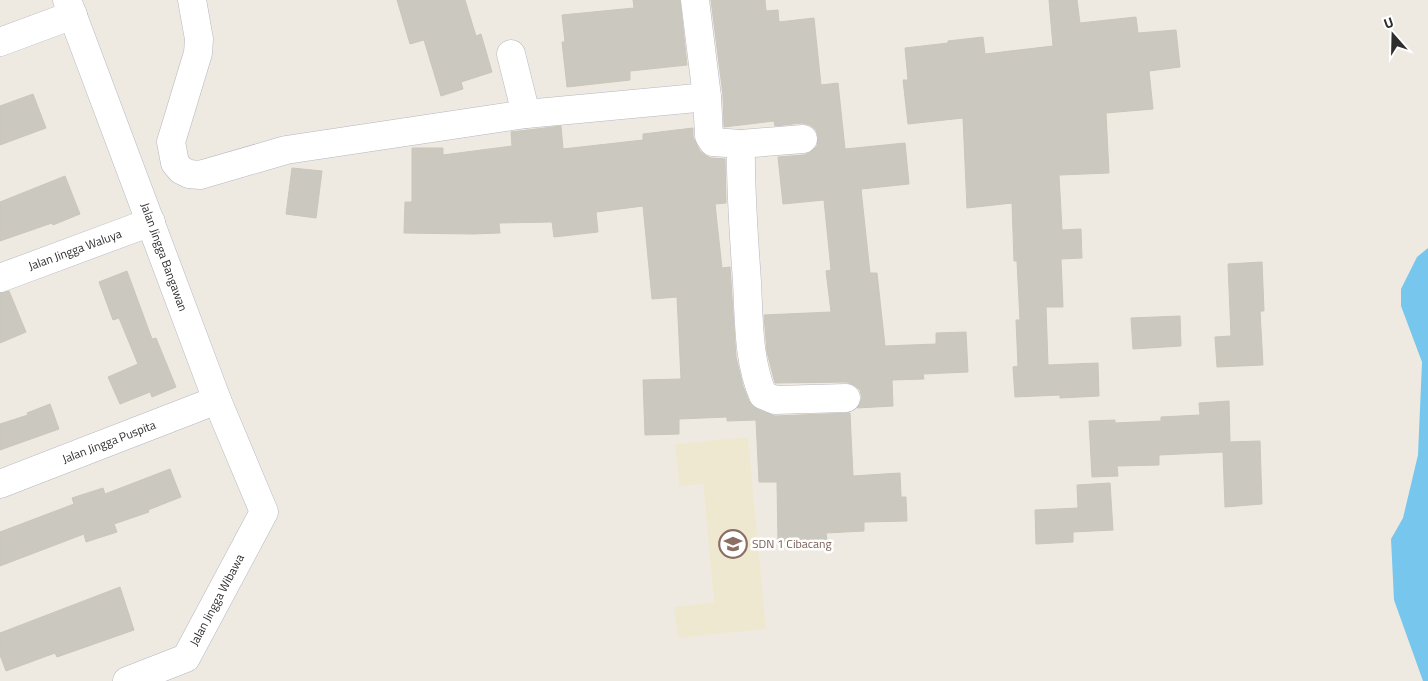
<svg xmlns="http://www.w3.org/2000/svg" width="1428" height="681" font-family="'Titillium Web',sans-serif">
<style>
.education{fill:#efe8d1}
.water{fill:#77c6ed}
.building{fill:#cbc8bf;stroke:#cbc6ba}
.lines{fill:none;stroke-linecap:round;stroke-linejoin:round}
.street-casing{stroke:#b4b6c1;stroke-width:29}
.street{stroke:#fff;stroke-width:28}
.labels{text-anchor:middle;stroke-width:5;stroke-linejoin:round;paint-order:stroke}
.street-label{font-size:12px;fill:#2e2e2e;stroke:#fff}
.education-label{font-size:12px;fill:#785e54;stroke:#fff;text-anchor:start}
</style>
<rect width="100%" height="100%" fill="#efeae1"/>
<path class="education" d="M748,437L766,629L678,638L674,607L714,602L703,484L679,486L675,444Z"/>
<path class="water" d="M1428,248V681H1423L1394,600L1391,539L1403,518L1418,455L1422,362L1401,306V289L1417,257Z"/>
<g class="building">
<path d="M397,0H465L476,36L481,34L492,72L461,82L463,89L441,96L424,40L410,44Z"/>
<path d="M633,0H680L687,65L630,71V80L567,87L562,42H565L562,15L634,8Z"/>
<path d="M711,0H765L766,11L778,10L779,22L814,18L821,85L838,83L845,149L905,143L909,184L861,189L870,273H877L885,346L936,344V333L966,332L968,372L923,374L924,379L892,380L893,406L857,408L862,398L860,390L854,385L846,382L775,383L767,352L764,315L831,312L826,271L831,270L824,200L783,204L778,157L804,155L811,152L817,146L818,137L816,130L810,125L802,123L775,126L774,121L724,127L723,95Z"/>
<path d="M1049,0H1077L1080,23L1136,17L1138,33L1176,30L1180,67L1149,71L1153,109L1106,113L1109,173L1059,175L1062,230L1081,229L1082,258L1061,259L1063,307H1046L1048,365L1098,363L1099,396L1060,398V395L1015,397L1013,367L1018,366L1016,320H1020L1017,261H1014L1012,203L967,208L963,118L908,124L903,80H908L905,48L948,43V41L983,37L985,54L1053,46Z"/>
<path d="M33,94L46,128L0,145V106Z"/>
<path d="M561,126L563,149L643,140V134L693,128V137L700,151L705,155L711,158L725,159L726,203L715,204L722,268L730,267L736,357L743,386L749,401L757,409L775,416L850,413L853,476L900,473L901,497H906L907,521L864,522V531L826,533L827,540L778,542L777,482H759L756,420L727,421V417L679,419V434L645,435L643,380L681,379L677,297L652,299L643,206L596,212L598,232L554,237L552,222L499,223L500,233L472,234L404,233L405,202H412V148H443V155L512,146L511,132Z"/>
<path d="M292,168L322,171L316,218L286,214Z"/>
<path d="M65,176L80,214L53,225L52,223L0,241V202Z"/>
<path d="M1262,262L1264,311H1260L1263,365L1217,367L1215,337L1231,336L1228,264Z"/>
<path d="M127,271L152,339L156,338L176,387L152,397L150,392L120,404L108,377L138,364L119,318L113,320L99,282Z"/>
<path d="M9,291L26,332L0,343V293Z"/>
<path d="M1180,316L1181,346L1133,349L1131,318Z"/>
<path d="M1229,401L1230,442L1260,441L1262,504L1225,507L1223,452L1159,455V465L1117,466L1118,476L1092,477L1089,421L1115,420V423L1161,421V417L1200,415L1199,403Z"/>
<path d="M50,404L59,429L0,450V424L28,415L27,413Z"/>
<path d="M170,469L181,497L148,510L149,512L114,524L117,532L86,542L84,534L0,566V532L74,504L72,498L103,488L105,494Z"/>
<path d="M1110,483L1113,530L1073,532V542L1036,544L1035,510L1078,508L1077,485Z"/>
<path d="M120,587L134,630L57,657L55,653L6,671L0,655V633Z"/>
</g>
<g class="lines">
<defs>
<g id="street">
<path d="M67,0L217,400L264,512L186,658L127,681"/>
<path d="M192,0L199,39L198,53L171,142L175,163L181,170L189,174L200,175L286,150L526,114L707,97L695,0"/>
<path d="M0,42L73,15"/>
<path d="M511,54L526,114"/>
<path d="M707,97L709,136L713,142L741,144L803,139"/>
<path d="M741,144C740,190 744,236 747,282C749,319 748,361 763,395L775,400L846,398"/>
<path d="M0,278L151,222"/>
<path d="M0,484L217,400"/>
</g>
</defs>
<use href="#street" class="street-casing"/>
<use href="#street" class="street"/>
</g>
<defs>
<symbol id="school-ring" viewBox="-11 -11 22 22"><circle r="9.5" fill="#fff" stroke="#8d6e63" stroke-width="1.5"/><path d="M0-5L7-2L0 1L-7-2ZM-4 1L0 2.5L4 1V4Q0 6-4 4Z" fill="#8d6e63"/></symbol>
</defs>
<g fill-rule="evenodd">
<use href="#school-ring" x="717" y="528" width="32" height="32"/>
</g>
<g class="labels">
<g class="street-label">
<text transform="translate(75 250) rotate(-20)" y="4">Jalan Jingga Waluya</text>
<text transform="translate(164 257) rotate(70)" y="4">Jalan Jingga Bangawan</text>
<text transform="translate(109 442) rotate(-21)" y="4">Jalan Jingga Puspita</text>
<text transform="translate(217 600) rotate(-62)" y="4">Jalan Jingga Wibawa</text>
</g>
<g class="education-label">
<text x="752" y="548">SDN 1 Cibacang</text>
</g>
</g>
<g transform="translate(1393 35) rotate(340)" stroke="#ffffff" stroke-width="4" paint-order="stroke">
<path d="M0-4L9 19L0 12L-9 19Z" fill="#2e2e2e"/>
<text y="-8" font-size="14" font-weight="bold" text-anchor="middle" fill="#2e2e2e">U</text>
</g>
</svg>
